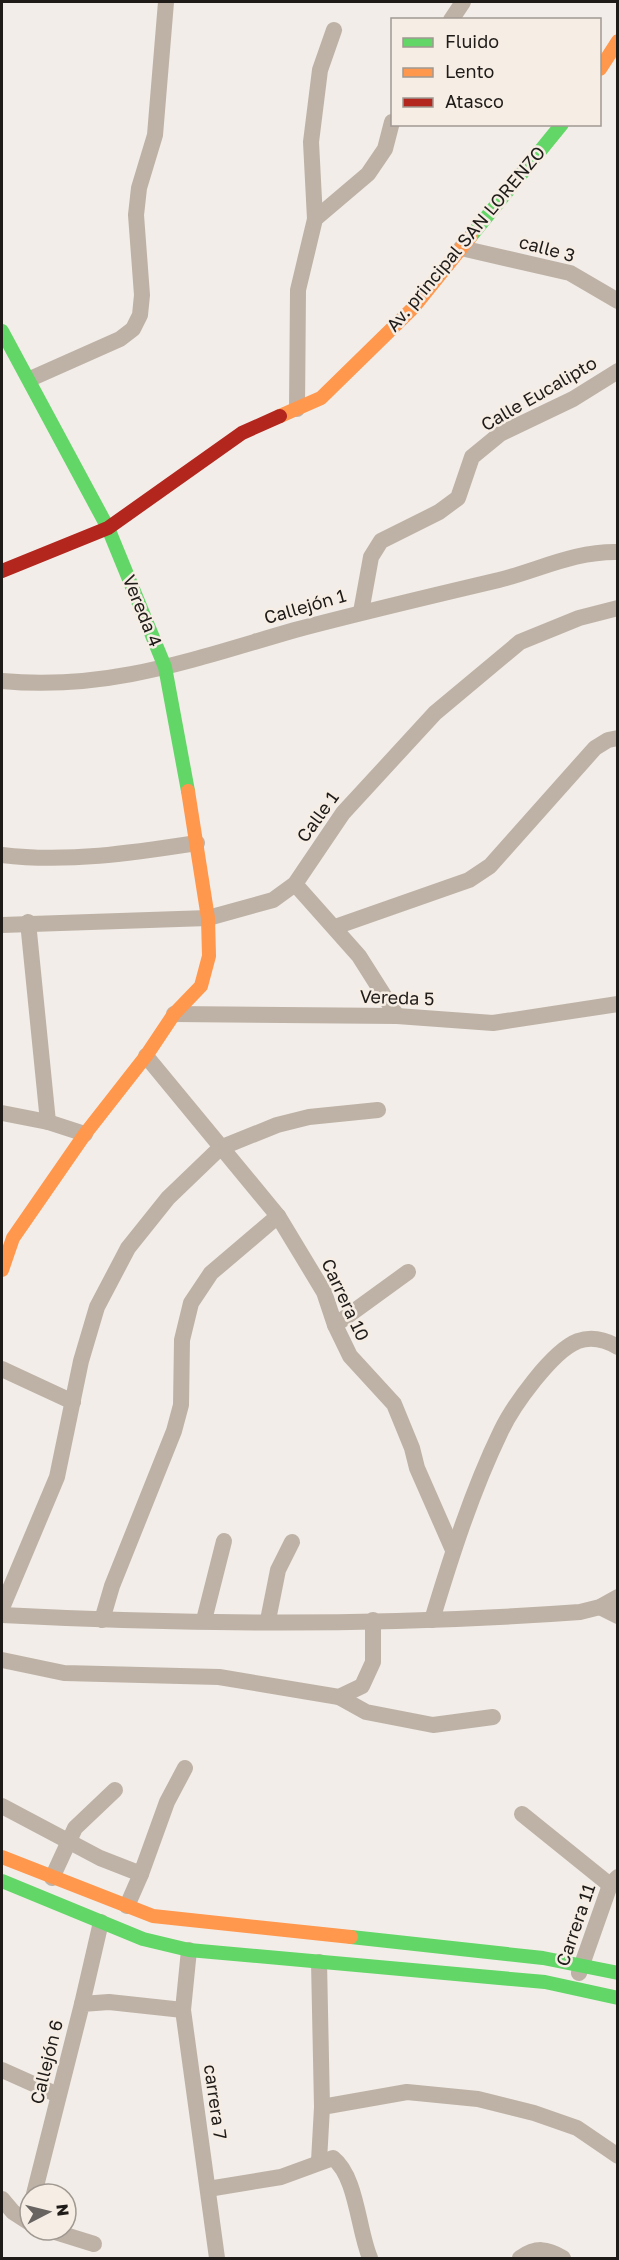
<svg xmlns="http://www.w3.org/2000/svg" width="619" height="2260" font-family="'Golos Text',sans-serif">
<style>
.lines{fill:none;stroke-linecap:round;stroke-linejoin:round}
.street{stroke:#beb2a6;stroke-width:16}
.fast{stroke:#63d668;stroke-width:14}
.slow{stroke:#ff974d;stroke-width:14}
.jam{stroke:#b3261e;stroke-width:14}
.labels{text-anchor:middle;stroke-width:5;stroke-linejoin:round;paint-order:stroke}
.street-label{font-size:18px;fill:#1e1b18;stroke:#f6ede4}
</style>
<rect width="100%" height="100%" fill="#f2ede8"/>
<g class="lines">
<g class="street">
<path d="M451,20L463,2"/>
<path d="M315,219L311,142L320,70L334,30"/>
<path d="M461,248L570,273L618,301"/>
<path d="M30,379L120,339L133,329L140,315L142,295L136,215L139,188L155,135L166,2"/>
<path d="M297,409L298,290L315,219L368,174L385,149L392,122"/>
<path d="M361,612L371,557L381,541L439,512L458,498L472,457L500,434L573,399L618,371"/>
<path d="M2,681C109,691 194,659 295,630C363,612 431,596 499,580C539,570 575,551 618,552"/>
<path d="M2,855C66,863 132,853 197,843"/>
<path d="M295,884L359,956L397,1016"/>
<path d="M28,922L48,1122"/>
<path d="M2,925L208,918L273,900L295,884L343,813L435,713L520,642L579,618L618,608"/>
<path d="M335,927L469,880L490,866L595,748L608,740L618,738"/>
<path d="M174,1014L397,1016L493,1023L618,1004"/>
<path d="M146,1056L278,1216L324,1292L335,1325L350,1356L394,1404L412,1448L417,1468L453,1550"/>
<path d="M2,1113L48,1122L85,1134"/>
<path d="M335,1325L408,1272"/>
<path d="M2,1369L73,1402"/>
<path d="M600,1607L618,1616"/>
<path d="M2,1608L57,1477L81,1361L97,1307L128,1248L168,1198L220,1148L277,1125L309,1117L378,1110"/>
<path d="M2,1615C193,1625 389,1626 580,1612L600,1607L618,1597"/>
<path d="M102,1620L112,1586L174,1431L181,1405L182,1340L191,1303L211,1273L278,1216"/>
<path d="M204,1620L224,1541"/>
<path d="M268,1620L278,1570L292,1542"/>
<path d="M432,1620C451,1557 472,1491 501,1431C513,1406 552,1351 578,1341C592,1336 606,1340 618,1347"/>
<path d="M2,1660L64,1673L219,1677L339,1697L362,1686L373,1662V1620"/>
<path d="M339,1697L366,1712L433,1725L493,1717"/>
<path d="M2,1806L100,1858L141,1874L167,1802L185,1768"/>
<path d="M522,1814L610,1885"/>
<path d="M52,1878L75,1828L115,1790"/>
<path d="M127,1906L141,1874"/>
<path d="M189,1950L183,2010L217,2258"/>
<path d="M319,1962L322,2107"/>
<path d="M579,1973L610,1885L618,1877"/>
<path d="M82,2004L101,1922"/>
<path d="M2,2070L58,2095"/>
<path d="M319,2161L322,2107L407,2092L478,2099L534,2113L577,2128L618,2156"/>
<path d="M208,2189L281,2177L333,2158C357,2177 358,2230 370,2258"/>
<path d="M34,2194L82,2004L109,2002L183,2010"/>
<path d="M2,2199L13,2212L30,2223"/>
<path d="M49,2230L94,2244"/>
<path d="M520,2258C536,2247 547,2248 563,2258"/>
</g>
<g class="fast">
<path d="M471,236L562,124"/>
<path d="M2,331L108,528L165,667L188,791"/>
<path d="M2,1881L143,1939L189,1950L545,1982L618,1998"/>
<path d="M351,1937L543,1958L618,1973"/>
</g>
<g class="slow">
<path d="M600,69L618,41"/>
<path d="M280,416L321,398L413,308L471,236"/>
<path d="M2,1270L13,1238L85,1134L146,1056L174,1014L201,986L209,956L208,918L188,791"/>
<path d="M2,1857L153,1916L351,1937"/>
</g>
<path class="jam" d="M2,571L108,528L242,433L280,416"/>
</g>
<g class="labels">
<g class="street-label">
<text transform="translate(466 239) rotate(-50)" y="6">Av. principal SAN LORENZO</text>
<text transform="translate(547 249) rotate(15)" y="6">calle 3</text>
<text transform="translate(539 394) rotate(-30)" y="6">Calle Eucalipto</text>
<text transform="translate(305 607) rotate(-16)" y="6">Callejón 1</text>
<text transform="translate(142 611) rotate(68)" y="6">Vereda 4</text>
<text transform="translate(318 817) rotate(-54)" y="6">Calle 1</text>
<text transform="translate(397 998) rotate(2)" y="6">Vereda 5</text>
<text transform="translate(345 1300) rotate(65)" y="6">Carrera 10</text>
<text transform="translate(576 1925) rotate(-71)" y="6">Carrera 11</text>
<text transform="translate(47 2062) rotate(-76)" y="6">Callejón 6</text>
<text transform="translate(215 2102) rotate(82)" y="6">carrera 7</text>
</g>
</g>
<rect width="619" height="2260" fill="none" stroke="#1e1b18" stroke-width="6"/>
<rect x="391" y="18" width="210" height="108" fill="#f6ede4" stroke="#a09992" stroke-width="1.5"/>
<rect x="403" y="38" width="30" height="9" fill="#63d668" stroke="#a09992" stroke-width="1.5"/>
<text x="445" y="48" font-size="18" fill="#1e1b18">Fluido</text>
<rect x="403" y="68" width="30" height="9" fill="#ff974d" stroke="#a09992" stroke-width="1.5"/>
<text x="445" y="78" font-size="18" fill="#1e1b18">Lento</text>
<rect x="403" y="98" width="30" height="9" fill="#b3261e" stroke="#a09992" stroke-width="1.5"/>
<text x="445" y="108" font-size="18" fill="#1e1b18">Atasco</text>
<g transform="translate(48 2212) rotate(83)"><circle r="28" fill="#f6ede4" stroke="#a09992" stroke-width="1.5"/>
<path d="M0-4.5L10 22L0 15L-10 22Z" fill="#686461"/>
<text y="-9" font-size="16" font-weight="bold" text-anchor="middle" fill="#1e1b18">N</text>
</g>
</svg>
